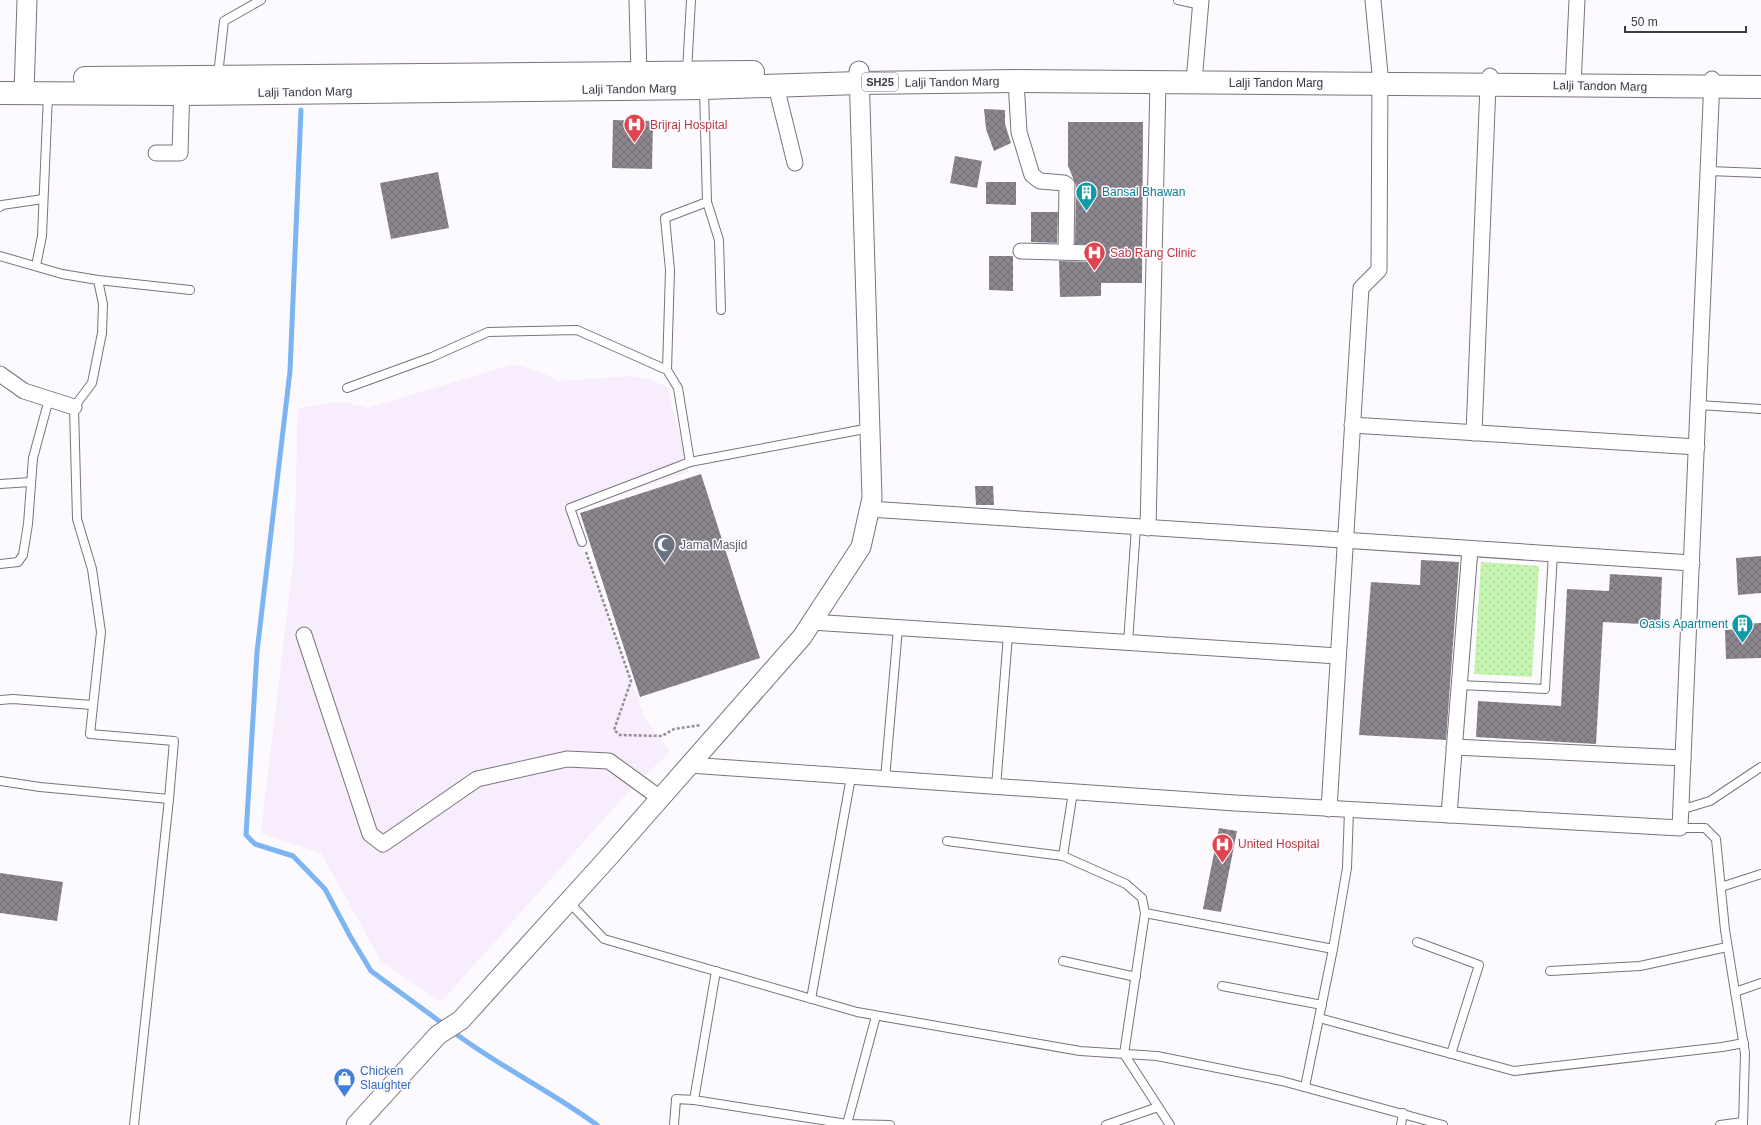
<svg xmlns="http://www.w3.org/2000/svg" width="1761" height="1125" font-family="Helvetica,sans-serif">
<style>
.built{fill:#f8edfc}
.grass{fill:url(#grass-dots)}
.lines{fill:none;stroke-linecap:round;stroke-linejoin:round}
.stream{stroke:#7db4f2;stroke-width:5}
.building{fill:url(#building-cross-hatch)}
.service-casing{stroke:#79747b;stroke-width:10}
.minor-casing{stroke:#79747b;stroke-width:17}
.tertiary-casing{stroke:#79747b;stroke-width:21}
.primary-casing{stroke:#79747b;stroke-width:24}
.path{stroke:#939094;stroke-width:2.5;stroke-dasharray:3 2;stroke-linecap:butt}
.service{stroke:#fff;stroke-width:8}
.minor{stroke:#fff;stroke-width:15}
.tertiary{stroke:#fff;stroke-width:19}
.primary{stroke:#fff;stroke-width:22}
.labels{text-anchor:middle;stroke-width:3;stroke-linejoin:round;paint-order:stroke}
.shield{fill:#fdfaff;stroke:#767477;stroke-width:1}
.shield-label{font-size:11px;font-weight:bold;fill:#3c3a3d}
.street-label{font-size:12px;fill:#3c3a3d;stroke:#fdfaff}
.health-label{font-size:12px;fill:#be3a42;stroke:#fdfaff;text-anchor:start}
.culture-label{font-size:12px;fill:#0d838f;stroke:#fdfaff;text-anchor:start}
.worship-label{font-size:12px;fill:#5b616d;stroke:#fdfaff;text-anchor:start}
.shop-label{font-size:12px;fill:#366cbe;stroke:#fdfaff;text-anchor:start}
</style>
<defs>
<pattern id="grass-dots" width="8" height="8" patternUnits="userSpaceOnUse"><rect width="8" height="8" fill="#c5f4b0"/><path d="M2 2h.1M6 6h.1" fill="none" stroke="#aad298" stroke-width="1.8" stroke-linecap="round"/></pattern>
<pattern id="building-cross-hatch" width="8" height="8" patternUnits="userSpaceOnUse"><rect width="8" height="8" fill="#8b868e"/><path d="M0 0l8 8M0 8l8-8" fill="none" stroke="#736f75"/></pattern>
</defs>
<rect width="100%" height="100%" fill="#fdfaff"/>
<path class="built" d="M514,364L543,373L558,381L630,376L649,379L667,387L689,472L569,511L644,716L670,752L627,793L441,1002L381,961L321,853L261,833L294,555L298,409L322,404L346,402L367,408Z"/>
<path class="grass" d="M1481,562L1539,566L1532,677L1474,674Z"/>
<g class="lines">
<g class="stream">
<path d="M301,110L290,371L257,652L246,835L255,844L293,856L325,889L350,936L371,971L446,1026"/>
<path d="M452,1031C498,1066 551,1091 597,1125"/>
</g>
</g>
<g class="building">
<path d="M984,109L1005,110V124L1011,143L994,151L986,129Z"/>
<path d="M613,120L653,121L652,169L612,168Z"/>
<path d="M1068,122H1143L1142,283H1101V296L1060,297L1059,261L1093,262L1098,261L1102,254L1101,249L1097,245L1075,244L1076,185L1068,166Z"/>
<path d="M955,156L982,161L977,188L950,183Z"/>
<path d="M438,172L449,228L391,239L380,183Z"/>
<path d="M986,182H1016V205L986,204Z"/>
<path d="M1031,212H1058L1057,243L1031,242Z"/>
<path d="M989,256H1013V291L989,290Z"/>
<path d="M701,474L760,658L640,697L580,513Z"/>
<path d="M975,486H993L994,505H976Z"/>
<path d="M1761,556V593L1738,595L1736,558Z"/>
<path d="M1421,560L1459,562L1446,740L1359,735L1371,582L1420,585Z"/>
<path d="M1610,574L1662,577L1660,625L1603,622L1596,744L1476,737L1478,701L1561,706L1567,589L1609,591Z"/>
<path d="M1761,623V658L1726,659L1725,630L1740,629V624Z"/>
<path d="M1219,828L1237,831L1221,912L1203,909Z"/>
<path d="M0,873L63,882L57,921L0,913Z"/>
</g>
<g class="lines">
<defs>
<g id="service">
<path d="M1178,0L1201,5"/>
<path d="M687,71L691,0"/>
<path d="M218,75L224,21L261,0"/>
<path d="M704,89L707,202L719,240L721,310"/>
<path d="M1708,171L1761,173"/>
<path d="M0,207L2,205L43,199"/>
<path d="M0,256L62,274L98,280L103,304L102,333L92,383L74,407L77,519L92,569L101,632L90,734L174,741L169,799L134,1125"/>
<path d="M36,266L42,236L48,95"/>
<path d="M98,280L190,290"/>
<path d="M667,370L670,270L665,218L707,202"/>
<path d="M347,388L432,357L488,332L577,330L667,370L678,388L690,462L870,428"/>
<path d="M1699,405L1761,409"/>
<path d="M0,484L31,482"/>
<path d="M582,542L570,508L690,462"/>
<path d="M0,564L18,562L23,555L28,524L33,458L49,399"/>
<path d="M1128,643L1136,527"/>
<path d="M1459,685L1545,689L1553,554"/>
<path d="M0,700L13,699L92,705"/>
<path d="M885,779L898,628"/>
<path d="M0,781L40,787L169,799"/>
<path d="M996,787L1008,635"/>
<path d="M1073,792L1063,856L1126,884L1142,898L1145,913L1124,1054L1170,1125"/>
<path d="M1680,810L1710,801L1761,767"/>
<path d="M1680,828H1705L1716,839L1725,930L1745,1053L1743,1125"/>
<path d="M947,841L1063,856"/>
<path d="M1721,887L1761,874"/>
<path d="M568,901L604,939L857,1012L1080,1051L1157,1056L1282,1081L1443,1125"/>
<path d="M1145,913L1333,949"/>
<path d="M1417,942L1479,965L1451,1054"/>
<path d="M1063,961L1136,977"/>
<path d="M716,971L694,1100L847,1124L890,1125"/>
<path d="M1550,971L1640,966L1727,947"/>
<path d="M1222,986L1322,1005"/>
<path d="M1735,992L1761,983"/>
<path d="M811,999L851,777"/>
<path d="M1319,1018L1514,1071L1722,1047L1744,1043"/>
<path d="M1305,1087L1333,949L1347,868L1349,810"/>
<path d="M847,1124L876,1016"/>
<path d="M674,1125L676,1099L694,1100"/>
<path d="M1106,1125L1158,1107"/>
<path d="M1401,1125L1403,1113"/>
<path d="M1720,1125L1743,1122"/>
</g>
<g id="minor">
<path d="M637,0L639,73"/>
<path d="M1016,81L1019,132L1032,175L1040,181L1064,183L1067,185L1066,252"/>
<path d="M1194,82L1201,0"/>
<path d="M776,86L795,163"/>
<path d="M1573,86L1577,0"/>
<path d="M156,153H180L182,84"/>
<path d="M1021,251L1093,253"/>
<path d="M0,374L24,391L74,407"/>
<path d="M1352,425L1697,447"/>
<path d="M1474,433L1488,85L1490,76"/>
<path d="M869,509L1692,563"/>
<path d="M1148,528L1158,82"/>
<path d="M811,622L1338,656"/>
<path d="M304,635L370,834L383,844L477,779L567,759L609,761L660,798"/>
<path d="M1454,747L1683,758"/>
<path d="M689,765L1235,803L1680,828L1712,79"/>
<path d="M1329,809L1361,288L1379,270L1380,74L1373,0"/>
<path d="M1449,815L1470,549"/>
</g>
<g id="tertiary">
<path d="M24,93L27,0"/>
<path d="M356,1125L438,1035L461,1020L606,860L802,637L861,547L872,498L859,71"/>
</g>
<g id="primary">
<path d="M85,78L753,72"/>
<path d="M0,93L181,94L704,88L859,83L1016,81L1761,87"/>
</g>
</defs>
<use href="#service" class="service-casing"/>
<use href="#minor" class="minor-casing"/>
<use href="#tertiary" class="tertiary-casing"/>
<use href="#primary" class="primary-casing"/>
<path class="path" d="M586,552L631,681L614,730L620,735L662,736L674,729L701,725"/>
<use href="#service" class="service"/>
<use href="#minor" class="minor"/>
<use href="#tertiary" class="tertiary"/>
<use href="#primary" class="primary"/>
</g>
<defs>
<symbol id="hospital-pin" viewBox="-11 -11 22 30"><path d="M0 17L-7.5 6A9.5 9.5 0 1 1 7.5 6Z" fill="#e0444e" stroke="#fdfaff"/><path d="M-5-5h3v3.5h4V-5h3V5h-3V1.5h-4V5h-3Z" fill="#fff"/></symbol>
<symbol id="building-pin" viewBox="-11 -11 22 30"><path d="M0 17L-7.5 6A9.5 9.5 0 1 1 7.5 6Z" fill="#0f9aa8" stroke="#fdfaff"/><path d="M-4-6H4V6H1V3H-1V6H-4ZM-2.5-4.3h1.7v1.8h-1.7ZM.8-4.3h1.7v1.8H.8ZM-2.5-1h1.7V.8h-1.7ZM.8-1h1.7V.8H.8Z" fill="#fff"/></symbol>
<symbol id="mosque-pin" viewBox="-11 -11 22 30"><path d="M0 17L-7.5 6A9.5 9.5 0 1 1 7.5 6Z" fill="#6b7280" stroke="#fdfaff"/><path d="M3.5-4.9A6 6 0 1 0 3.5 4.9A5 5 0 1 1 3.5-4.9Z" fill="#fff"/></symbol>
<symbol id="shop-pin" viewBox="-11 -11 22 30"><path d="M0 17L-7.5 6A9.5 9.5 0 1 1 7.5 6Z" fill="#3f7fe0" stroke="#fdfaff"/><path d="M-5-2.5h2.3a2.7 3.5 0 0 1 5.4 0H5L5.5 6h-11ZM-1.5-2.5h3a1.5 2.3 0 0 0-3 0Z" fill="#fff"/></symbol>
</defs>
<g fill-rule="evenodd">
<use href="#hospital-pin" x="622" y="112" width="25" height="34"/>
<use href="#building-pin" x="1074" y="180" width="25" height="34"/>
<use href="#hospital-pin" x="1082" y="240" width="25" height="34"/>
<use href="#mosque-pin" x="652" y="532" width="25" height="34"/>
<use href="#building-pin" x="1730" y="612" width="25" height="34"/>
<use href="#hospital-pin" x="1210" y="832" width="25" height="34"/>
<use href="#shop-pin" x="332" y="1066" width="25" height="34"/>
</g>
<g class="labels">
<rect class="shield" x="862" y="73" width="36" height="18" rx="3"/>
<g class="shield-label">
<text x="880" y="86">SH25</text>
</g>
<g class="street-label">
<text transform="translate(952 82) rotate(-1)" y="4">Lalji Tandon Marg</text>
<text x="1276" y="87">Lalji Tandon Marg</text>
<text transform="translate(1600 86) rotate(1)" y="4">Lalji Tandon Marg</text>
<text transform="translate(629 89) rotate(-1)" y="4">Lalji Tandon Marg</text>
<text transform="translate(305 92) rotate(-1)" y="4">Lalji Tandon Marg</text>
</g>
<g class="health-label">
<text x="650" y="129">Brijraj Hospital</text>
<text x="1110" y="257">Sab Rang Clinic</text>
<text x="1238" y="848">United Hospital</text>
</g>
<g class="culture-label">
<text x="1102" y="196">Bansal Bhawan</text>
<text x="1728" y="628" text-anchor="end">Oasis Apartment</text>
</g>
<g class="worship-label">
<text x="680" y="549">Jama Masjid</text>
</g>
<g class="shop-label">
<text x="360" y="1075">Chicken<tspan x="360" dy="14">Slaughter</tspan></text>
</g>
</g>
<path d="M1625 26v6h121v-6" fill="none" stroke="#3c3a3d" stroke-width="2"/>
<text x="1631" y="26" font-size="12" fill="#3c3a3d" stroke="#fdfaff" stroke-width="3" paint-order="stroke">50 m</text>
</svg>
